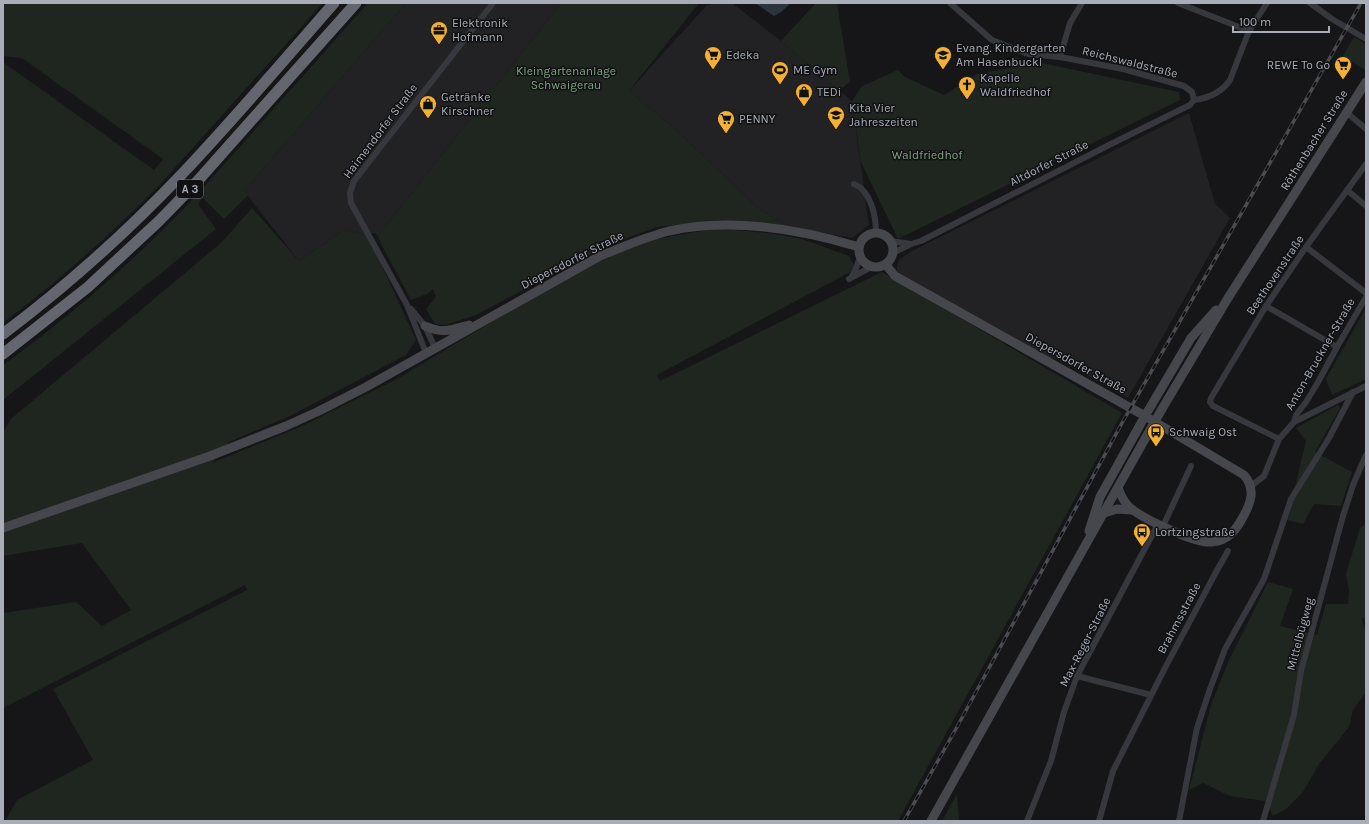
<svg xmlns="http://www.w3.org/2000/svg" width="1369" height="824" font-family="Karla,sans-serif">
<style>
.built{fill:#222225}
.green{fill:#1e261f}
.water{fill:#2c353c}
.lines{fill:none;stroke-linecap:round;stroke-linejoin:round}
.street{stroke:#37383d;stroke-width:6}
.secondary{stroke:#45474d;stroke-width:9}
.highway{stroke:#63666e;stroke-width:11}
.rail-casing{stroke:#4a4c52;stroke-width:3.5}
.rail{stroke:#111113;stroke-width:2;stroke-dasharray:6;stroke-linecap:butt}
.secondary-bridge{stroke:#45474d;stroke-width:9}
.labels{text-anchor:middle;stroke-width:3;stroke-linejoin:round;paint-order:stroke}
.shield{fill:#111113;stroke:#7b7e86;stroke-width:1}
.shield-label{font-size:11px;font-weight:bold;fill:#a8adb8}
.poi-label{font-size:12px;fill:#a8adb8;stroke:#111113;text-anchor:start}
.street-label{font-size:12px;fill:#a8adb8;stroke:#111113}
.park-label{font-size:12px;fill:#7fa381;stroke:#111113}
</style>
<rect width="100%" height="100%" fill="#161618"/>
<g class="built">
<path d="M406,3H561L378,236L374,233L366,235L344,230L299,261L244,191Z"/>
<path d="M715,3H732L781,41L852,101L869,225L852,238L787,226L758,208L675,129L629,91L706,6Z"/>
<path d="M1189,113L1215,204L1230,218L1128,398L1057,359L1045,357L902,276L897,271V265L899,260L912,251Z"/>
</g>
<g class="green">
<path d="M3,3H323L156,189L103,240L50,286L3,323V62L154,170L163,159L22,58L3,56Z"/>
<path d="M368,3H406L244,191L248,195L224,219L203,198L198,204L216,229L3,400V365C72,315 135,260 194,198Z"/>
<path d="M561,3H699L629,91L675,129L758,208L787,226L770,223L730,221L694,223L657,227L608,245L476,315L445,325L435,324L426,309L436,297L433,289L427,294L411,300L379,240L378,236Z"/>
<path d="M816,3H837L850,82L839,90L781,41Z"/>
<path d="M1354,37L1366,44V68L1365,70L1343,56Z"/>
<path d="M1014,57L1179,92L1180,100L898,239L861,162L852,101L862,86L898,70L905,77L944,95L977,74L1009,68Z"/>
<path d="M252,208L299,261L344,230L366,235L377,255L416,340L406,355L292,415L229,442L212,463L302,426L395,380L520,305L606,258L651,240L713,229L736,230L768,233L802,239L849,256L856,269L657,375L660,381L882,272L1122,413L898,821H5L17,800L93,760L53,689L247,590L245,585L3,708V613L76,602L102,626L131,610L82,543L3,556V432L12,418L222,242Z"/>
<path d="M1366,308V379L1332,395L1326,379Z"/>
<path d="M1338,405L1340,408L1315,452L1352,472L1341,506L1314,504L1303,524L1287,520L1306,441L1296,428Z"/>
<path d="M1366,524V619L1362,618L1366,635V692L1353,710L1349,727L1319,764L1303,792L1286,809L1273,816L1265,801L1230,796L1203,783L1189,790L1211,705L1229,660L1268,582L1293,589L1280,626L1317,635L1326,604H1348L1349,590L1346,574L1360,528Z"/>
<path d="M957,794L959,821H942Z"/>
</g>
<path class="water" d="M755,3H791L781,12L774,16Z"/>
<g class="lines">
<g class="street">
<path d="M950,3L992,40L1028,54L1060,57L1123,69L1184,86L1192,92L1194,100"/>
<path d="M1178,3L1249,31"/>
<path d="M1310,3L1332,19L1366,39"/>
<path d="M1060,57L1070,23L1082,3"/>
<path d="M1194,100C1209,98 1222,92 1230,80L1249,31L1267,3"/>
<path d="M1346,112L1366,129"/>
<path d="M854,184C871,191 876,216 876,233"/>
<path d="M1347,190L1366,206"/>
<path d="M891,241L911,244"/>
<path d="M1306,247L1366,293"/>
<path d="M893,253L911,244L921,241L1113,143L1190,105L1194,100"/>
<path d="M852,276L855,271L860,257"/>
<path d="M849,279L871,267"/>
<path d="M1266,306L1337,347"/>
<path d="M411,309L425,326L435,348"/>
<path d="M426,353L407,305L351,203L350,193L354,181L493,3"/>
<path d="M1294,422L1296,415L1306,402L1317,384L1337,347L1366,297"/>
<path d="M1279,439L1213,406L1210,402L1211,398L1266,306L1306,247L1366,164"/>
<path d="M1251,486L1264,476L1279,439L1294,422L1366,386"/>
<path d="M1163,526L1191,466"/>
<path d="M1077,676L1151,695"/>
<path d="M1027,821L1051,761L1064,712L1077,676L1158,524"/>
<path d="M1099,821L1113,771L1166,666L1215,574L1228,551"/>
<path d="M1179,821L1197,728L1210,689L1225,649L1264,579L1291,499L1329,438L1353,392"/>
<path d="M1263,821L1294,715L1301,671L1343,516L1353,485L1366,455"/>
</g>
<g class="secondary">
<circle cx="876" cy="250" r="17"/>
<path d="M886,265L895,276L1145,416L1244,475C1256,489 1251,503 1243,517C1236,530 1228,541 1212,542C1196,544 1146,520 1133,510C1125,505 1121,496 1118,488"/>
<path d="M425,326C443,334 451,330 469,325"/>
<path d="M1162,409L1228,298L1366,82"/>
<path d="M1104,513L1117,509L1132,510"/>
<path d="M3,528L210,456L286,426L319,411L366,387L600,256C623,247 645,237 669,231C731,217 799,229 859,247"/>
<path d="M1089,531L1100,497L1145,416L1191,338L1216,310"/>
<path d="M931,821L1146,437"/>
</g>
<g class="highway">
<path d="M3,334C68,285 128,231 183,173C235,118 284,60 334,3"/>
<path d="M3,354L88,287L159,221L194,185L356,3"/>
</g>
<defs>
<path id="rail" d="M904,821L957,727L1122,423L1361,3"/>
</defs>
<use href="#rail" class="rail-casing"/>
<use href="#rail" class="rail"/>
<path class="secondary-bridge" d="M1146,437L1162,409"/>
</g>
<defs>
<symbol id="office-pin" viewBox="-11 -11 22 30"><path d="M0 17L-7.5 6A9.5 9.5 0 1 1 7.5 6Z" fill="#f2b134" stroke="#111113"/><path d="M-6-3h4V-5.5h4V-3h4V5H-6ZM-1-4.5V-3h2v-1.5ZM-6 0V1H6V0Z" fill="#111"/></symbol>
<symbol id="supermarket-pin" viewBox="-11 -11 22 30"><path d="M0 17L-7.5 6A9.5 9.5 0 1 1 7.5 6Z" fill="#f2b134" stroke="#111113"/><path d="M-6-5.5h2.5l.6 2H6L4.5 2H-2.5L-4.4-4H-6ZM-1.5 3.2a1.3 1.3 0 1 0 .1 0ZM3 3.2a1.3 1.3 0 1 0 .1 0Z" fill="#111"/></symbol>
<symbol id="school-pin" viewBox="-11 -11 22 30"><path d="M0 17L-7.5 6A9.5 9.5 0 1 1 7.5 6Z" fill="#f2b134" stroke="#111113"/><path d="M0-5L7-2L0 1L-7-2ZM-4 1L0 2.5L4 1V4Q0 6-4 4Z" fill="#111"/></symbol>
<symbol id="stadium-pin" viewBox="-11 -11 22 30"><path d="M0 17L-7.5 6A9.5 9.5 0 1 1 7.5 6Z" fill="#f2b134" stroke="#111113"/><path d="M0-5a6.5 5 0 1 0 0 10a6.5 5 0 1 0 0-10ZM-3.5-1.8h7v3.6h-7Z" fill="#111"/></symbol>
<symbol id="church-pin" viewBox="-11 -11 22 30"><path d="M0 17L-7.5 6A9.5 9.5 0 1 1 7.5 6Z" fill="#f2b134" stroke="#111113"/><path d="M-1.2-6h2.4v3.5h3.3v2.4h-3.3V6h-2.4V-.1h-3.3v-2.4h3.3Z" fill="#111"/></symbol>
<symbol id="shop-pin" viewBox="-11 -11 22 30"><path d="M0 17L-7.5 6A9.5 9.5 0 1 1 7.5 6Z" fill="#f2b134" stroke="#111113"/><path d="M-5-2.5h2.3a2.7 3.5 0 0 1 5.4 0H5L5.5 6h-11ZM-1.5-2.5h3a1.5 2.3 0 0 0-3 0Z" fill="#111"/></symbol>
<symbol id="bus-pin" viewBox="-11 -11 22 30"><path d="M0 17L-7.5 6A9.5 9.5 0 1 1 7.5 6Z" fill="#f2b134" stroke="#111113"/><path d="M-5-6H5V4H4V6H2V4H-2V6H-4V4H-5ZM-3.5-4V0h7V-4ZM-3.5 1.2v1.5H-2V1.2ZM2 1.2v1.5H3.5V1.2Z" fill="#111"/></symbol>
</defs>
<g fill-rule="evenodd">
<use href="#office-pin" x="429" y="20" width="20" height="27"/>
<use href="#supermarket-pin" x="703" y="45" width="20" height="27"/>
<use href="#school-pin" x="933" y="45" width="20" height="27"/>
<use href="#supermarket-pin" x="1333" y="55" width="20" height="27"/>
<use href="#stadium-pin" x="770" y="60" width="20" height="27"/>
<use href="#church-pin" x="957" y="75" width="20" height="27"/>
<use href="#shop-pin" x="794" y="82" width="20" height="27"/>
<use href="#shop-pin" x="418" y="94" width="20" height="27"/>
<use href="#school-pin" x="826" y="105" width="20" height="27"/>
<use href="#supermarket-pin" x="716" y="109" width="20" height="27"/>
<use href="#bus-pin" x="1146" y="422" width="20" height="27"/>
<use href="#bus-pin" x="1132" y="522" width="20" height="27"/>
</g>
<g class="labels">
<rect class="shield" x="177" y="180" width="26" height="18" rx="3"/>
<g class="shield-label">
<text x="190" y="193">A 3</text>
</g>
<g class="poi-label">
<text x="452" y="27">Elektronik<tspan x="452" dy="14">Hofmann</tspan></text>
<text x="956" y="52">Evang. Kindergarten<tspan x="956" dy="14">Am Hasenbuckl</tspan></text>
<text x="726" y="59">Edeka</text>
<text x="1330" y="69" text-anchor="end">REWE To Go</text>
<text x="793" y="74">ME Gym</text>
<text x="980" y="82">Kapelle<tspan x="980" dy="14">Waldfriedhof</tspan></text>
<text x="817" y="96">TEDi</text>
<text x="441" y="101">Getränke<tspan x="441" dy="14">Kirschner</tspan></text>
<text x="849" y="112">Kita Vier<tspan x="849" dy="14">Jahreszeiten</tspan></text>
<text x="739" y="123">PENNY</text>
<text x="1169" y="436">Schwaig Ost</text>
<text x="1155" y="536">Lortzingstraße</text>
</g>
<g class="street-label">
<text transform="translate(1130 62) rotate(14)" y="4">Reichswaldstraße</text>
<text transform="translate(380 131) rotate(-53)" y="4">Haimendorfer Straße</text>
<text transform="translate(1314 140) rotate(-58)" y="4">Röthenbacher Straße</text>
<text transform="translate(1049 163) rotate(-27)" y="4">Altdorfer Straße</text>
<text transform="translate(572 260) rotate(-27)" y="4">Diepersdorfer Straße</text>
<text transform="translate(1275 275) rotate(-56)" y="4">Beethovenstraße</text>
<text transform="translate(1320 354) rotate(-60)" y="4">Anton-Bruckner-Straße</text>
<text transform="translate(1076 363) rotate(29)" y="4">Diepersdorfer Straße</text>
<text transform="translate(1179 618) rotate(-62)" y="4">Brahmsstraße</text>
<text transform="translate(1300 634) rotate(-75)" y="4">Mittelbügweg</text>
<text transform="translate(1085 642) rotate(-63)" y="4">Max-Reger-Straße</text>
</g>
<g class="park-label">
<text x="566" y="75">Kleingartenanlage<tspan x="566" dy="14">Schwaigerau</tspan></text>
<text x="927" y="159">Waldfriedhof</text>
</g>
</g>
<rect width="1369" height="824" fill="none" stroke="#a8adb8" stroke-width="8"/>
<path d="M1233 26v6h96v-6" fill="none" stroke="#a8adb8" stroke-width="2"/>
<text x="1239" y="26" font-size="12" fill="#a8adb8" stroke="#111113" stroke-width="3" paint-order="stroke">100 m</text>
</svg>
